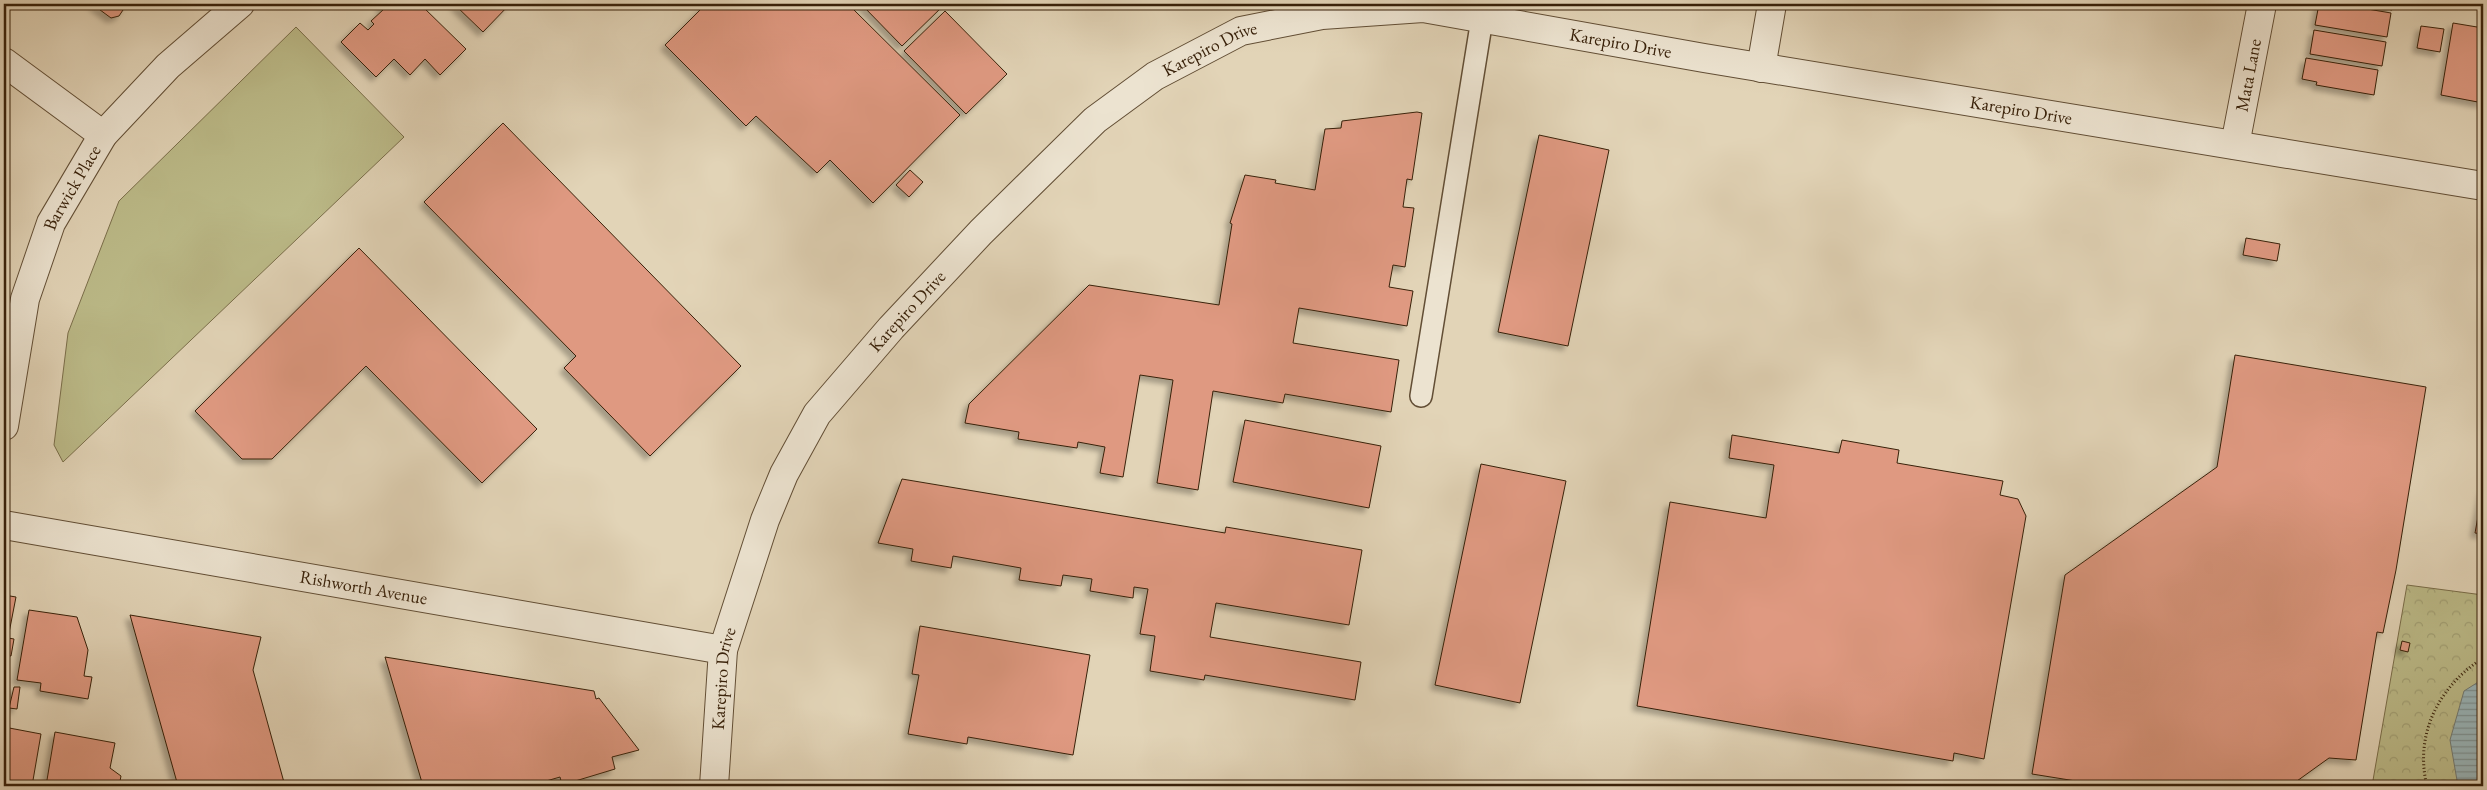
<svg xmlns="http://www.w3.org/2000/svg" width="2487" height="790" font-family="'EB Garamond',serif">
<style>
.grass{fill:#bcbb89;stroke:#7a6e4a}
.forest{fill:url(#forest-crowns);stroke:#7a6e4a}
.water{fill:url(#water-rules);stroke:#727a73}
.building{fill:#df9981;stroke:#38210a;filter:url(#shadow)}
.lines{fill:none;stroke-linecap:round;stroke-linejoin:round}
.service-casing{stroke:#624e35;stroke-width:24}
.minor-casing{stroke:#624e35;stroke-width:30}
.path{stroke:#38210a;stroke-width:3;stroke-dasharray:1 2.5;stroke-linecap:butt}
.service{stroke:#ece3d0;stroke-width:21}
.minor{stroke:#ece3d0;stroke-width:28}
.labels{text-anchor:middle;stroke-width:4;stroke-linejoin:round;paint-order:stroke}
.street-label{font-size:18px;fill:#38210a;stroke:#ece3d0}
</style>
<defs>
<pattern id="forest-crowns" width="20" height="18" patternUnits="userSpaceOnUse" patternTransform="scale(1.25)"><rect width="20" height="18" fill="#bcbb89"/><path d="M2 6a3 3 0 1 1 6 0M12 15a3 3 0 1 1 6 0" fill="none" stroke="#a2a075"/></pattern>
<pattern id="water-rules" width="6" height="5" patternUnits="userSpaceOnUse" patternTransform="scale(1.25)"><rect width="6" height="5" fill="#99b5b9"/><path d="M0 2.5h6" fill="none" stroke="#7e9395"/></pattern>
<filter id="shadow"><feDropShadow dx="-4.5" dy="4.5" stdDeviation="2.5" flood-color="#0004"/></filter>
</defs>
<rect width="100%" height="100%" fill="#e2d4b7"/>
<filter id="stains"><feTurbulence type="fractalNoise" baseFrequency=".004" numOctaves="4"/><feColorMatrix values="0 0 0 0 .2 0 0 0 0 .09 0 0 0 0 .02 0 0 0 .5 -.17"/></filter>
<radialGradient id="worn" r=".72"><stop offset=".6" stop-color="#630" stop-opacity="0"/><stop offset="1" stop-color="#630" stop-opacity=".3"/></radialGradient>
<path class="grass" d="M296,27L404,137L63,462L54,445L68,333L119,201Z"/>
<path class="forest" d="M2407,585L2483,595V786H2372Z"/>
<path class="water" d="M2483,679V786H2458L2450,740L2464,691Z"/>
<g class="building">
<path d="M92,4H127L119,16L111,18Z"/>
<path d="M379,4H420L466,49L440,75L425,59L410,75L394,59L376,77L341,42L360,23L368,30L374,24L371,21L384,9Z"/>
<path d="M454,4H510L483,32Z"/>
<path d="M706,4H848L960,115L873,203L830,160L817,173L756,116L746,126L665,45Z"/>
<path d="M861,4H943L944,5L902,46Z"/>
<path d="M2319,4H2338L2391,13L2387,37L2315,25Z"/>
<path d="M2360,4H2393L2392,10Z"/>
<path d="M945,11L1007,74L966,114L904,51Z"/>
<path d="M2453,23L2483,28V103L2441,95Z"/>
<path d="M2421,26L2444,29L2440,52L2417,48Z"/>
<path d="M2314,30L2386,42L2382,66L2310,54Z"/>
<path d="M2306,58L2378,70L2374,95L2316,85L2317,82L2302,79Z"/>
<path d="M1417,112L1422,113L1412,180L1407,179L1403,207L1414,208L1405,267L1393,265L1389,287L1413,291L1407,326L1299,308L1293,343L1399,360L1391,412L1285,394L1283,403L1213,391L1198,490L1157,483L1173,380L1140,375L1123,477L1100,473L1105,447L1078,442L1077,448L1018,439L1019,432L965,423L969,404L1089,285L1219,305L1232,224L1230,223L1245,175L1276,180L1275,183L1315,190L1325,129L1341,128L1342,121Z"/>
<path d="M503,123L741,366L650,456L564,368L576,356L424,202Z"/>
<path d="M1539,135L1609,150L1568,346L1498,332Z"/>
<path d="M910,170L923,182L909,197L896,185Z"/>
<path d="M2246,238L2280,244L2277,261L2243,255Z"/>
<path d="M359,248L537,429L482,483L366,366L272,459H242L195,411Z"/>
<path d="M2235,355L2426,387L2396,570L2383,633L2377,632L2356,760L2329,758L2290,786H2107L2032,774L2065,575L2217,467Z"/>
<path d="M1245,420L1381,446L1369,508L1233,482Z"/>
<path d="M1732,435L1839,453L1842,440L1899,450L1897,463L2003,481L2000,495L2018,499L2026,516L1984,759L1954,753L1953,761L1637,706L1670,502L1766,518L1774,465L1729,458Z"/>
<path d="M1481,464L1566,481L1520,703L1435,685Z"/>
<path d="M902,479L1225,533L1226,527L1362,550L1349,625L1216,603L1210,637L1361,662L1355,700L1205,675L1204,680L1150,671L1155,636L1140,634L1148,589L1134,587L1133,598L1090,591L1092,579L1063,575L1061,586L1019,580L1021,568L953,556L951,568L911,561L913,549L878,543Z"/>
<path d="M2483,489V534L2475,533Z"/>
<path d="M4,595L16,597L8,638L14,639L11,656L5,655L4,664Z"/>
<path d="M29,610L77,617L88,650L84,676L92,677L88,699L40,691L41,683L17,680Z"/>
<path d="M130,615L261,637L253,670L285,786H178Z"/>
<path d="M920,626L1090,655L1073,755L968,737L967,744L908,734L919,675L912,674Z"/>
<path d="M2402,641L2410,643L2408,652L2400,650Z"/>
<path d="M385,657L594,691L596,699L599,698L639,750L612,757L615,769L562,785L560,777L529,786H423Z"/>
<path d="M14,687H20L17,709L9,708Z"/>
<path d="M4,727L41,734L32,786H4Z"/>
<path d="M55,732L115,743L110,768L121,776L119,786H46Z"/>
</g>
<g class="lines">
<defs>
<path id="service" d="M1421,396L1482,19"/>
<g id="minor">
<path d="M4,62L103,135"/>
<path d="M1761,68L1772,4"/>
<path id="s1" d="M2235,145L2262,4"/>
<path id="s2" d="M4,426L25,299L51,223L103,135L168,66L240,4"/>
<path id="s3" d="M4,525L723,650"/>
<path id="s4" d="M714,786L723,650L765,520L784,474L817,414L891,328L981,232L1095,120L1155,76L1241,31L1322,15L1423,8L1704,58L2483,186"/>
</g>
</defs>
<use href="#service" class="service-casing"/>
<use href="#minor" class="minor-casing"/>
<path class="path" d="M2427,786C2414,734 2439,686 2483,658"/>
<use href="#service" class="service"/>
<use href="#minor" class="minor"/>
</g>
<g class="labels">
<g class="street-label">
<text dy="6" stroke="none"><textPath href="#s4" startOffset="1352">Karepiro Drive</textPath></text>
<text dy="6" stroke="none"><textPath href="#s4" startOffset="932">Karepiro Drive</textPath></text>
<text dy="6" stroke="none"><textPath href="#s1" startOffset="71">Mata Lane</textPath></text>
<text dy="6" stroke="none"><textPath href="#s4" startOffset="1758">Karepiro Drive</textPath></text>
<text dy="6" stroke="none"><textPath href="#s2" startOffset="250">Barwick Place</textPath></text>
<text dy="6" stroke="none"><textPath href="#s4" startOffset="528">Karepiro Drive</textPath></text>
<text dy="6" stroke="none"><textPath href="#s3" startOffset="365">Rishworth Avenue</textPath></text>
<text dy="6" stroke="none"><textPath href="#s4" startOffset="108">Karepiro Drive</textPath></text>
</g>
</g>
<rect width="2487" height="790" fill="none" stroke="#e2d4b7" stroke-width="20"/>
<rect x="5" y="5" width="2477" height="780" fill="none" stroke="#38210a" stroke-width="2.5"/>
<rect x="10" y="10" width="2467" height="770" fill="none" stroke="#38210a"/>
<rect width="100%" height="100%" filter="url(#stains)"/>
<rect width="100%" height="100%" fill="url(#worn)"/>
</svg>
